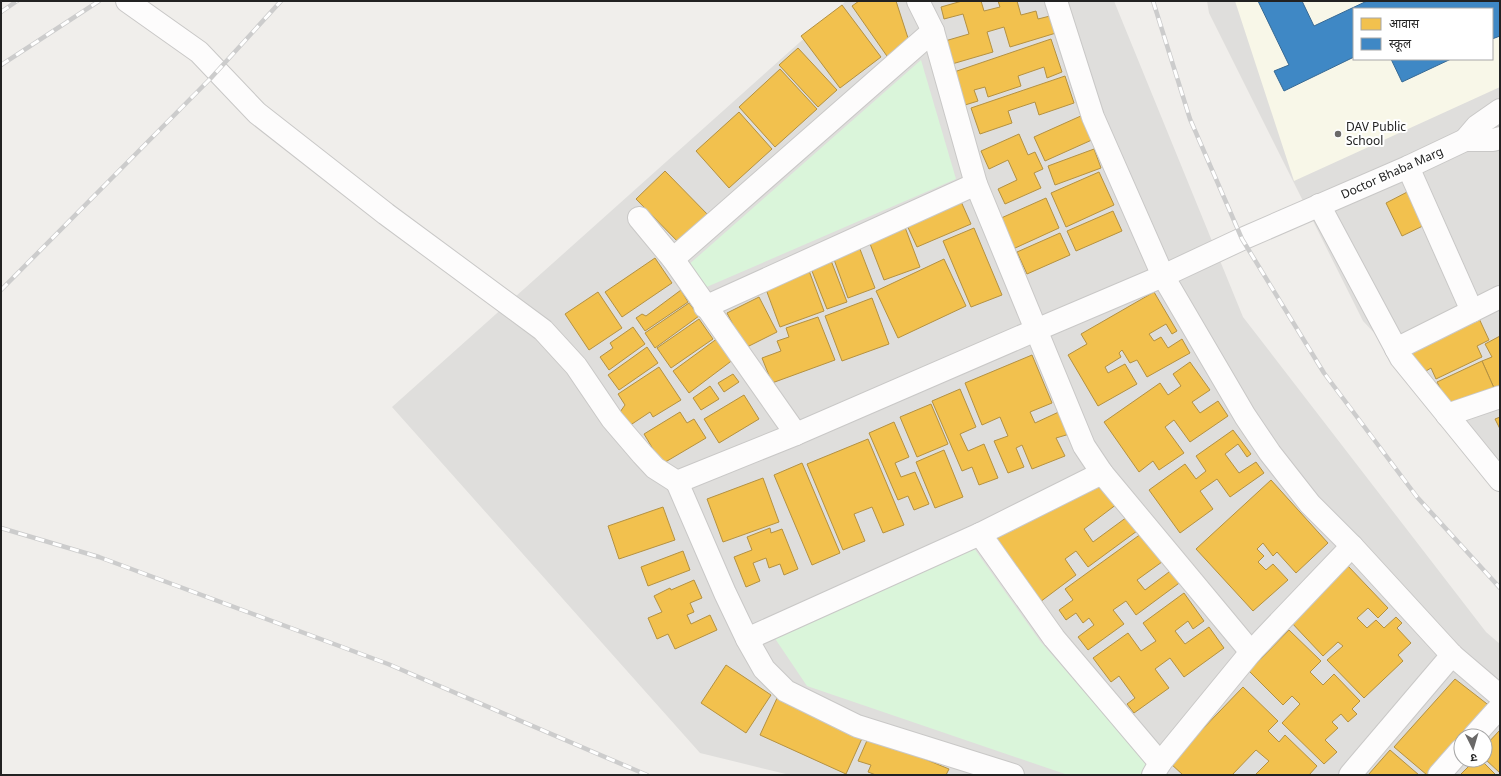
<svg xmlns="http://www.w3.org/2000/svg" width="1501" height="776" font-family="'Noto Sans','Noto Sans Devanagari',sans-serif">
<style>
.residential{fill:#dfdedc;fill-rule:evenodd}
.education{fill:#f8f7e8;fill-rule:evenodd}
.park{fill:#daf5da}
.homes{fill:#f2c14e;stroke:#b49141}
.schools{fill:#3f88c5;stroke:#366994}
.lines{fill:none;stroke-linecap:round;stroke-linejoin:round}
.minor-casing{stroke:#c9c8c7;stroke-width:24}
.tertiary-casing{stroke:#c9c8c7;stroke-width:24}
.minor{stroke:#fdfcfc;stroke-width:22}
.tertiary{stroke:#fdfcfc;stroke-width:22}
.rail-casing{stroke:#ccc;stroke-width:4.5}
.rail{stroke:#fff;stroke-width:3;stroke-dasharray:9;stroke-linecap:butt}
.poi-dot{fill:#6a6968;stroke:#fff;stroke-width:1.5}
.labels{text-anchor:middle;stroke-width:4;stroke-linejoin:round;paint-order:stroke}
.poi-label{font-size:12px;fill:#222;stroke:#fff;text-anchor:start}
.street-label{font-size:12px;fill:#222;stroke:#fff}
</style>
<rect width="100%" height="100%" fill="#f0eeeb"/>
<g class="residential">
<path d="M846,1H1114L1243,317L1486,632L1500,644V775H790L700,753L392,407ZM1461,736H1485V760H1461Z"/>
<path d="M1207,1H1500V467L1363,321L1209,13ZM1354,9H1492V59H1354Z"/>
</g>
<path class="education" d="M1235,1H1500V87L1294,181ZM1354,9H1492V59H1354Z"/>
<g class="park">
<path d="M921,60L956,179L702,289L686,267Z"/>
<path d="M971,544L1040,641L1149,766L1140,775H1068L807,686L774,637Z"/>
</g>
<g class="homes">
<path d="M859,1H896L908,38L889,59L852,6Z"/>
<path d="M962,1H981L984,11L1000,7L998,1H1017L1021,15L1036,11L1038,19L1050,16L1056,33L1010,47L1004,27L987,32L993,52L952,64L945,41L969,34L963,14L944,19L941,7Z"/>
<path d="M842,5L881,57L840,88L801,36Z"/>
<path d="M1051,39L1062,72L1047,78L1044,67L1018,76L1021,86L988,97L985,87L974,90L978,101L965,105L954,72Z"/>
<path d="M798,48L837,90L818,107L779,65Z"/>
<path d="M780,69L817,109L775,147L739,107Z"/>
<path d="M1065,76L1074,103L1039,115L1035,102L1008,111L1012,123L980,134L971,108Z"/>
<path d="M739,112L772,149L729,188L696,151Z"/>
<path d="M1083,115L1094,139L1045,161L1034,137Z"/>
<path d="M1019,134L1028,155L1035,152L1043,169L1034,173L1041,188L1005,204L998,189L1017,180L1008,160L989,169L981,151Z"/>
<path d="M1094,149L1101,168L1055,185L1048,166Z"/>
<path d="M665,171L711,218L682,246L636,199Z"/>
<path d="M1099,172L1114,205L1066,227L1051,193Z"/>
<path d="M1413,189L1429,223L1402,236L1386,203Z"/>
<path d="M959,197L971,224L917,247L905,221Z"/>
<path d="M1046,198L1059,228L1013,249L999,219Z"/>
<path d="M1113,211L1122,231L1076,251L1067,231Z"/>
<path d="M903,222L920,267L884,280L867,236Z"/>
<path d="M974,228L1002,295L971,307L943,241Z"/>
<path d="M1060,233L1070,255L1027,274L1017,252Z"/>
<path d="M858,244L875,288L848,298L832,254Z"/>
<path d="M655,258L672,283L622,317L605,292Z"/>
<path d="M830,258L847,302L827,309L810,266Z"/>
<path d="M944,259L966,306L898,338L876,291Z"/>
<path d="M808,268L824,311L780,327L764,284Z"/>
<path d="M681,290L688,302L645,331L636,318L642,314L646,316Z"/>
<path d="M598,292L622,328L589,350L565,314Z"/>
<path d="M1154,292L1177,331L1172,334L1166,324L1149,334L1154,341L1161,337L1168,348L1182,339L1190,353L1147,377L1137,360L1130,363L1122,350L1119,353L1121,357L1105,367L1108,373L1125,364L1137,384L1098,406L1068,355L1087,344L1081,334Z"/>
<path d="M759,297L777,332L745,348L727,313Z"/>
<path d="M872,298L889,344L842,361L825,316Z"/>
<path d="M689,303L699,316L655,348L645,333Z"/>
<path d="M1476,312L1489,340L1477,346L1482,357L1436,379L1431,368L1421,374L1407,346Z"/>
<path d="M818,317L835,360L772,383L762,358L781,351L777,341L789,337L786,328Z"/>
<path d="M699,319L713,339L671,368L657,348Z"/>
<path d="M633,327L645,344L609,370L600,357L613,348L610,343Z"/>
<path d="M1500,336V386L1494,388L1482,361L1492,357L1485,344Z"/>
<path d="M718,338L734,359L689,393L673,371Z"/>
<path d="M647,347L658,363L619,390L608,375Z"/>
<path d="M1032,355L1052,403L1030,412L1035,423L1063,410L1073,433L1056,438L1065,456L1032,469L1022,445L1016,448L1024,467L1008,473L994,441L1008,436L1000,417L982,425L965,383Z"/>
<path d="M1482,361L1494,388L1450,408L1437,382Z"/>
<path d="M1190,362L1210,390L1192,402L1200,413L1218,401L1228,416L1190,442L1174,420L1165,427L1184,453L1159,470L1153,461L1139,472L1104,422L1160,383L1168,395L1181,386L1173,374Z"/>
<path d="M659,367L681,400L653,417L650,412L629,426L620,412L625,405L618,394Z"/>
<path d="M733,374L739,382L724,392L718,383Z"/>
<path d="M710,386L719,399L701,410L693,398Z"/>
<path d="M960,389L976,427L960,434L968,451L984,444L998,478L979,485L972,467L962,471L932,401Z"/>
<path d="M744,395L759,419L719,443L704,419Z"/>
<path d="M931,404L948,444L917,457L900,417Z"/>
<path d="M680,412L687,423L694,419L706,438L662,464L644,434Z"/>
<path d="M1500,417V429L1495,419Z"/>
<path d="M894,422L909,457L895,463L901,477L915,472L929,504L914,510L908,496L898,500L869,433Z"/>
<path d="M1233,430L1251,454L1247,457L1238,444L1225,454L1239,473L1256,462L1264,473L1230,497L1217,479L1200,491L1213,509L1180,533L1149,490L1185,464L1196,479L1206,471L1196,456Z"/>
<path d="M868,439L904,525L883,533L872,507L854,514L865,541L843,550L807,464Z"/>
<path d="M944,450L963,497L935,508L916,462Z"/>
<path d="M802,463L840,553L812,565L774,475Z"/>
<path d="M763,478L779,522L723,542L707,499Z"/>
<path d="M1271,480L1328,543L1296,573L1277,552L1273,556L1263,543L1257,549L1264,556L1258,562L1266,570L1273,564L1288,580L1253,611L1196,549Z"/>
<path d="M1095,484L1117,504L1084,529L1093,542L1127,517L1137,531L1088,567L1076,551L1065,559L1076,575L1040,602L993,539Z"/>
<path d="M663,507L675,540L619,559L608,526Z"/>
<path d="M770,528L771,533L782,529L798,569L784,575L780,564L769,568L766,558L753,563L760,581L746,587L734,557L752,550L747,537Z"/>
<path d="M1145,531L1166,559L1137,580L1145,590L1173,569L1182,581L1136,615L1126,601L1113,610L1124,624L1088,650L1078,637L1094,625L1089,618L1083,623L1076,613L1066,620L1059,610L1073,600L1065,589Z"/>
<path d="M683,551L690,570L648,586L641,567Z"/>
<path d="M1348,566L1388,608L1378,618L1368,608L1357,618L1367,628L1376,620L1384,628L1396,617L1402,623L1397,628L1411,643L1398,655L1403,661L1364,698L1327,660L1343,646L1338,642L1323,656L1290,621Z"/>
<path d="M694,580L702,598L690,603L694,612L687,615L691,624L710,615L717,630L675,649L668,634L657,639L648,618L662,612L654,596L670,588L671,590Z"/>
<path d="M1184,593L1204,621L1193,629L1188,621L1175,631L1185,644L1209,627L1224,648L1184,677L1170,658L1155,669L1169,688L1134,713L1127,704L1135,698L1119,676L1111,682L1093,658L1128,633L1141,651L1156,641L1143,623Z"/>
<path d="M1289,630L1321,661L1310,672L1323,685L1334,674L1360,701L1352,709L1357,714L1348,722L1341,714L1332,722L1338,728L1325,740L1337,752L1324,764L1282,723L1300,704L1292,696L1283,705L1249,671Z"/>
<path d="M726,665L771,695L746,733L701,703Z"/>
<path d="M1455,679L1491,707L1465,736H1461V741L1430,775H1427L1394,747Z"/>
<path d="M1243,687L1278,721L1268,731L1279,742L1285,735L1317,766L1309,775H1255L1269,761L1256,750L1232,775H1183L1170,763Z"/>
<path d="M778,696L864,734L846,774L760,735Z"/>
<path d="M1500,730V773L1485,759V746Z"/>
<path d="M869,736L949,769L946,775H876L868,772L871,765L858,761Z"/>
<path d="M1390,750L1419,775H1368Z"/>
<path d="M1475,760H1481L1496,775H1460Z"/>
</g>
<g class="schools">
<path d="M1258,1H1302L1314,26L1367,1H1500V36L1492,39V9H1354V57L1284,91L1274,71L1289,65Z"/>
<path d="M1391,59H1451L1402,82Z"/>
</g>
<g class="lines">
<defs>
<g id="minor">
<path d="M918,1L933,31L976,184L1084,446L1102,473L1251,652"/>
<path d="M1056,1L1093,117L1163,276L1245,416L1270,453L1310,504L1352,546L1452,655L1500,696"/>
<path d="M1408,167L1472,311"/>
<path d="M1319,205L1401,358L1500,480"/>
<path d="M639,218L673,259L796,434"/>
<path d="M673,259L933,31"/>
<path d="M705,307L976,184"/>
<path d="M1396,349L1500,297"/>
<path d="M1447,415L1500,397"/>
<path d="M677,482L725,593L747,639L764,669L786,691L857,726L1013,775"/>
<path d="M980,534L1054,638L1160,763"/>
<path d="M747,639L980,534L1102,473"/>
<path d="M1474,736L1500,707"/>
<path d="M1153,775L1160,763L1251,652L1352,546"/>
<path d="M1350,775L1452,655"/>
<path d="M1439,775L1461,750"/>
</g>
<g id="tertiary">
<path d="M127,1L199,52L257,113L386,214L543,330L576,366L612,419L642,454L655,468L677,482L796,434L1036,330L1163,276L1242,239L1408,167L1465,140H1493L1500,138"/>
<path d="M1465,140L1477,126L1500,110"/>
</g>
</defs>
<use href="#minor" class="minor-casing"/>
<use href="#tertiary" class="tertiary-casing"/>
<use href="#minor" class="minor"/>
<use href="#tertiary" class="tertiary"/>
<defs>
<g id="rail">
<path d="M1153,1L1190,119L1242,239L1324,373L1417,497L1500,588"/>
<path d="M1,12L17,1"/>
<path d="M1,65L99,1"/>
<path d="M1,290L211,78L281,1"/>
<path d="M1,528L99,557L388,664L647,775"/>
</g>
</defs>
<use href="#rail" class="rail-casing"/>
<use href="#rail" class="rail"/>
</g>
<circle class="poi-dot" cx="1338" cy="134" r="4"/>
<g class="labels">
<g class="poi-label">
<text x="1346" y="131">DAV Public<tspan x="1346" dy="14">School</tspan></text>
</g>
<g class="street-label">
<text transform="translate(1392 173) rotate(-24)" y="4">Doctor Bhaba Marg</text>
</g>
</g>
<rect width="1501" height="776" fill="none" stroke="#222222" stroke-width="4"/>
<rect x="1353" y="8" width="140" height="52" fill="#ffffff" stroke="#a7a7a7"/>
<rect x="1361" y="18" width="20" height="12" fill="#f2c14e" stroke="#a7a7a7"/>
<text x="1389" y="28" font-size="12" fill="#222222">आवास</text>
<rect x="1361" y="38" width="20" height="12" fill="#3f88c5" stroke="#a7a7a7"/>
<text x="1389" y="48" font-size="12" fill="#222222">स्कूल</text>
<g transform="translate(1473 748) rotate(175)"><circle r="19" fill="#ffffff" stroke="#a7a7a7"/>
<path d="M0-3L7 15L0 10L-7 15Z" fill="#6a6968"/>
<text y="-6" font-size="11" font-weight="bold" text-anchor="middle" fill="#222222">उ</text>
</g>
</svg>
